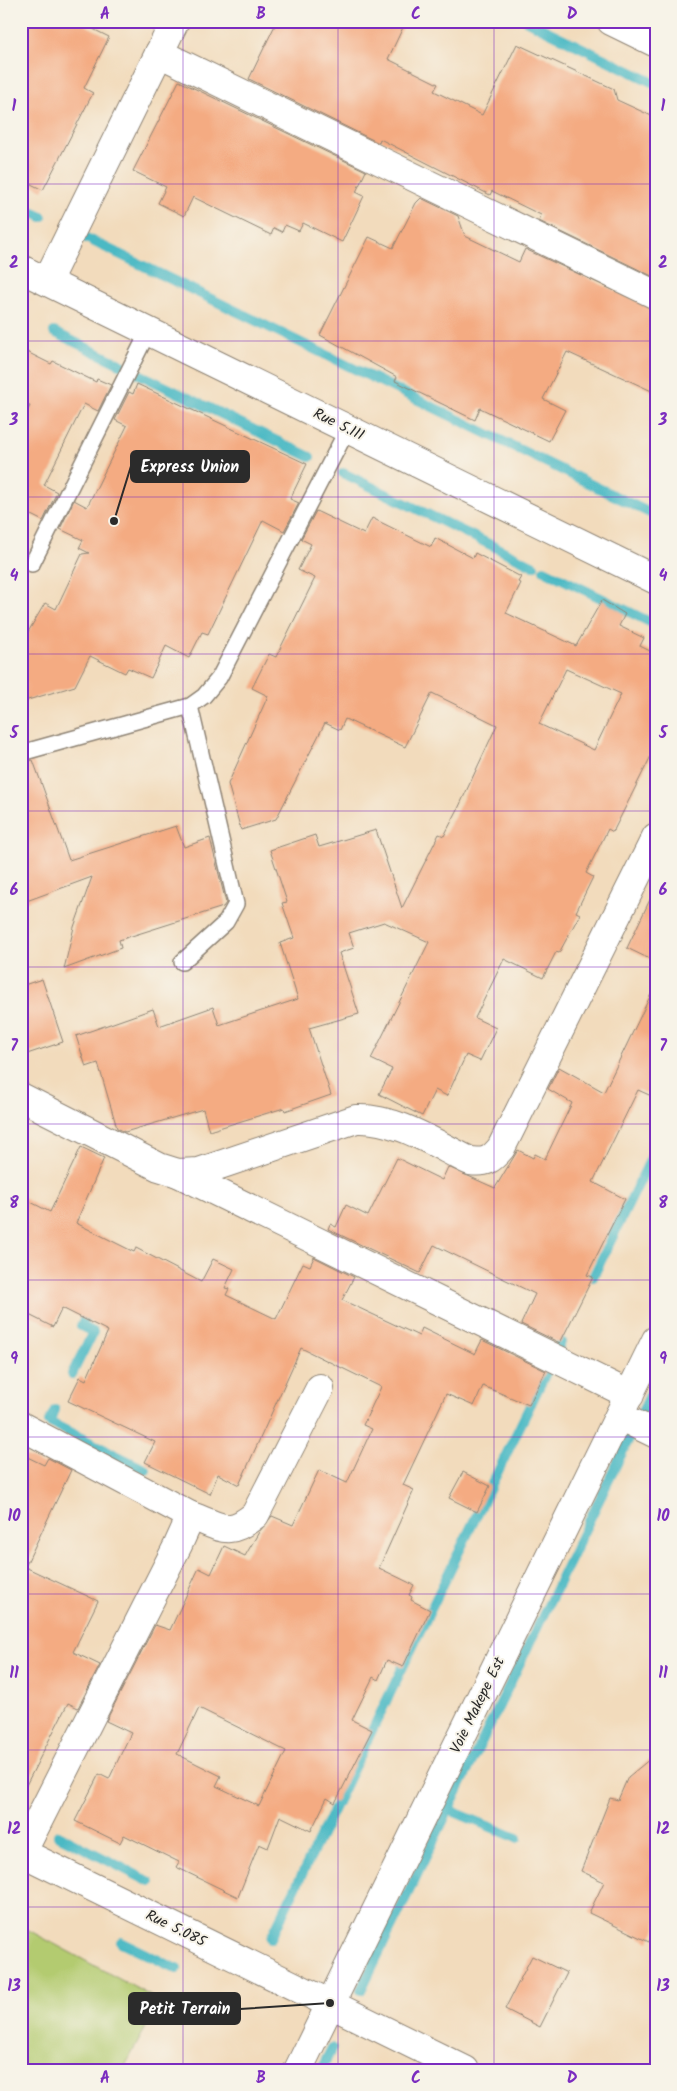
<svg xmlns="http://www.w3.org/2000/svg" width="677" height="2091" font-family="Kalam,sans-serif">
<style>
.green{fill:#b3cb70;stroke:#6f7b4e}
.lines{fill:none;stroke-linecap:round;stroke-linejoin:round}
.stream{stroke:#4bb9c4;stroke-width:10}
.building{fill:#f4ab82;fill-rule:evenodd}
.lane-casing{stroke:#8e8374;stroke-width:18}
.street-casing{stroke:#8e8374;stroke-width:30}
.primary-casing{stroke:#8e8374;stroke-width:30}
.lane{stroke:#fff;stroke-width:15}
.street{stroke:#fff;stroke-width:28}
.primary{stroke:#fff;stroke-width:28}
.grid{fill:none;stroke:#7b2cbf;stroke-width:1;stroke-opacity:0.55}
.labels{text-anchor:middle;stroke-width:4;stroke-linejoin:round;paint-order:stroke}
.street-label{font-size:15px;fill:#2b2b2b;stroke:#f7f3e8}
.leader{fill:none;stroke:#2b2b2b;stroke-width:2}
.callout-dot{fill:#2b2b2b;stroke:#f7f3e8;stroke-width:2}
.callout{fill:#2b2b2b;stroke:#2b2b2b;stroke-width:2}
.callout-label{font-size:16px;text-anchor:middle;font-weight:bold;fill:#fff}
.neatline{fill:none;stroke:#7b2cbf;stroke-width:2}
.grid-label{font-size:16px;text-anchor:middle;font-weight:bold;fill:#7b2cbf}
</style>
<rect width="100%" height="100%" fill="#f7f3e8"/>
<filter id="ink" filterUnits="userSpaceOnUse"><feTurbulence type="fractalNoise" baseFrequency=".02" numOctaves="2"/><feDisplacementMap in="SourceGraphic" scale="10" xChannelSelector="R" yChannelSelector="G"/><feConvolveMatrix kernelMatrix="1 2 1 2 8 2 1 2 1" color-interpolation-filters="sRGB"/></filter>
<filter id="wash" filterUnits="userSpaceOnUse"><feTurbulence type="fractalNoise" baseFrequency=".0096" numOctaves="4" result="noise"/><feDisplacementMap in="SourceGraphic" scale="20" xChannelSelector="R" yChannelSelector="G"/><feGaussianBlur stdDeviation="1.12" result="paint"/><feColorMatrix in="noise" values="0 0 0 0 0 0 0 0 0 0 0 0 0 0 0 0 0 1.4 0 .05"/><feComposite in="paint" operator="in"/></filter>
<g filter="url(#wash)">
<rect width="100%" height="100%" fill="#f2dbbc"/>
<path class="green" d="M21,1926L160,2001L123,2070H21Z"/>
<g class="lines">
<g class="stream">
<path d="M527,21L656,84"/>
<path d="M21,207L42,217"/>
<path d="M76,233L656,516"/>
<path d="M54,332L126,367"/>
<path d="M135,372L310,457"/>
<path d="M343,473L534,566"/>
<path d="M544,570L656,625"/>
<path d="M593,1277L656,1148"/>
<path d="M72,1374L93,1332L81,1326L89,1308"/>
<path d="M55,1410L49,1422L146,1470"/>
<path d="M447,1809L517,1838"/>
<path d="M58,1835L150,1882"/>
<path d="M271,1938L561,1342"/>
<path d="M121,1942L177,1969"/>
<path d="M361,1990L656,1383"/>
<path d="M321,2070L332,2048"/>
</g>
</g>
<g id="blocks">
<g class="building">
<path d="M21,21H77L109,37L84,88L93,93L43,190L21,179Z"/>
<path d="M277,21H406L388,59L438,84L434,91L482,115L517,44L614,89L617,100L656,118V278L539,221L541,215L492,191L490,195L380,139L379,143L249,79Z"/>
<path d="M179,81L366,171L356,192L364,196L342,242L303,223L299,231L285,225L282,232L274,228L271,235L193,197L184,216L158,203L166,187L133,171Z"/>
<path d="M421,198L458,216L465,236L519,262L525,249L656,310V393L567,352L543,399L565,410L549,441L480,408L475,420L395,381L397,377L320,335L369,237L393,248L416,203Z"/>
<path d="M21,349L51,364L53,361L96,382L97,379L111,385L98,411L84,404L44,485L57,492L43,521L29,514L21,531V424L30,406L21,402Z"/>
<path d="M137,384L307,464L290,499L299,503L284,531L263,520L208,634L202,632L189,658L166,646L151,678L128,668L125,673L90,656L75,686L21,702V644L45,603L56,609L82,554L89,553L79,548L83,540L60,529L74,500L87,507L127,426L115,420L129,392L133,394Z"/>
<path d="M316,511L364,534L372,518L431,547L435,538L473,558L475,553L521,577L518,582L521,583L506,613L576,646L602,600L625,614L619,626L644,638L640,646L656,654V746L613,832L608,829L586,873L593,877L576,912L580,914L559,953L556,952L543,978L504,959L475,1018L496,1028L480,1061L466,1055L447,1096L435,1090L422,1116L379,1094L392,1069L371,1059L429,942L384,922L349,933L354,948L339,953L359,1014L309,1028L331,1095L285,1111L284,1108L209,1131L203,1109L125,1132L117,1128L98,1063L86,1067L76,1036L153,1009L159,1026L213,1007L219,1025L298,999L280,943L294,938L282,903L287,902L270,850L315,835L319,847L376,830L402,908L439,834L444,836L457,811L497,725L432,693L405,747L345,719L340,730L325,723L276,819L241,830L228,784L268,696L252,688L269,654L276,657L315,578L298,570L311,544L301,539ZM566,669L621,694L594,750L539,724Z"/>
<path d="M33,760L69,860L176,826L184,847L210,838L226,903L223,907L119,940L121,948L64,969L74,927L92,877L21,903V762Z"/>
<path d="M656,887V962L627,948Z"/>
<path d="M42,979L63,1042L21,1056V986Z"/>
<path d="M656,984V1098L638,1090L593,1182L625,1199L587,1275L593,1277L560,1343L521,1324L535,1294L434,1245L420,1273L328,1229L330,1224L336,1227L346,1205L368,1216L397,1158L442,1180L448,1167L495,1188L518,1150L533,1158L535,1154L545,1159L572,1103L548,1089L559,1067L604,1092Z"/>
<path d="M81,1147L104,1158L76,1223L134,1252L136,1248L201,1282L213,1259L234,1269L225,1288L229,1289L226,1295L276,1319L303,1263L310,1266L314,1257L354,1277L342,1300L419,1336L422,1328L475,1354L482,1340L546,1371L529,1405L483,1386L474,1406L446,1394L403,1485L414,1490L379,1568L414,1585L409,1595L412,1597L411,1600L430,1610L403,1667L387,1660L378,1680L373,1677L352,1720L372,1730L335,1803L327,1798L311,1831L280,1816L268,1848L259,1844L238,1897L176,1867L179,1862L124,1835L120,1843L75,1821L99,1774L109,1779L131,1733L106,1721L155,1625L170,1630L199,1568L211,1574L224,1546L245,1556L259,1532L272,1516L293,1525L319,1470L347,1483L372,1429L363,1425L381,1387L301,1348L239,1485L218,1474L210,1494L145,1462L155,1442L68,1401L80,1377L86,1380L108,1331L62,1308L53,1327L21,1311V1197L50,1212ZM199,1708L286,1751L259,1806L216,1786L221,1776L177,1754Z"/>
<path d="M21,1454L44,1465L48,1458L71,1470L25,1567L98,1601L73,1652L100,1665L78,1708L68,1703L21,1795Z"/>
<path d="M463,1472L490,1486L477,1512L449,1498Z"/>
<path d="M656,1754V1929L649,1942L589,1913L604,1882L581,1871L610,1798L618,1800L628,1777Z"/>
<path d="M532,1956L567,1973L540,2027L505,2009Z"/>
</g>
</g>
</g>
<g filter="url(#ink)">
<use href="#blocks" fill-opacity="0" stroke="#8e8374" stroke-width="1"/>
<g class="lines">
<defs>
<g id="lane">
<path d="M32,564L148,332"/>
<path d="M21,753L190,706L204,696L219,678L348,428"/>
<path d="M182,962L226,922L236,904L190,706"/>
</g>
<g id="street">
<path d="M611,21L656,43"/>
<path d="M159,53L656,295"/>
<path d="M21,269L656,580"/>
<path d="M47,281L175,21"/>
<path d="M21,1097L159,1167L178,1173L199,1172L356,1119C396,1117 435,1144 470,1161C486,1163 491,1160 501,1148L656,837"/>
<path d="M178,1173L630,1395"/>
<path d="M619,1416L656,1434"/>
<path d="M21,1426L191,1516"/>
<path d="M21,1852L465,2070"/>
<path d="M22,1853L178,1545L191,1516C221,1526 227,1538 255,1515L320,1388"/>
</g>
<path id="primary" d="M298,2070L656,1340"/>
</defs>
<use href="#lane" class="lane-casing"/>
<use href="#street" class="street-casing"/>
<use href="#primary" class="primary-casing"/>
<use href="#lane" class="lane"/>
<use href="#street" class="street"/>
<use href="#primary" class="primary"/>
</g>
</g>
<path class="grid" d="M183,21V2070M338,21V2070M494,21V2070M21,184H656M21,341H656M21,497H656M21,654H656M21,811H656M21,967H656M21,1124H656M21,1280H656M21,1437H656M21,1594H656M21,1750H656M21,1907H656"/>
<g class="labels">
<g class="street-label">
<text transform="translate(339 424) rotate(26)" y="5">Rue 5.111</text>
<text transform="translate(477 1705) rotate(-64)" y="5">Voie Makepe Est</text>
<text transform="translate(176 1928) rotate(26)" y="5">Rue 5.085</text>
</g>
</g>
<path class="leader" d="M114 521L131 466M330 2003L240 2009"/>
<g class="callout-dot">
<circle cx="114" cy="521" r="5"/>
<circle cx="330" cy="2003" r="5"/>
</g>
<g class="callout">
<rect x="131" y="451" width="118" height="31" rx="5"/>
<rect x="129" y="1993" width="111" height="31" rx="5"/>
</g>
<g class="callout-label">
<text x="190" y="472">Express Union</text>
<text x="185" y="2014">Petit Terrain</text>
</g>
<rect width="677" height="2091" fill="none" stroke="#f7f3e8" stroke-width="55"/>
<rect x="28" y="28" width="622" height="2036" class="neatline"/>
<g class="grid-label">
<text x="105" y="19">A</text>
<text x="261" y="19">B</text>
<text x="416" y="19">C</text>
<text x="572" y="19">D</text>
<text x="14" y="111">1</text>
<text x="663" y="111">1</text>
<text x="14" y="268">2</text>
<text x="663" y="268">2</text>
<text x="14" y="425">3</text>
<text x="663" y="425">3</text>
<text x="14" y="581">4</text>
<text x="663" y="581">4</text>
<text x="14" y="738">5</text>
<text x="663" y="738">5</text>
<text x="14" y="895">6</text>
<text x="663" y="895">6</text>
<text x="14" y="1051">7</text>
<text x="663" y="1051">7</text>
<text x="14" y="1208">8</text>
<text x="663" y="1208">8</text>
<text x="14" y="1364">9</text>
<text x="663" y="1364">9</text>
<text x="14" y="1521">10</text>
<text x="663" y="1521">10</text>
<text x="14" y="1678">11</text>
<text x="663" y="1678">11</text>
<text x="14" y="1834">12</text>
<text x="663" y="1834">12</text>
<text x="14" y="1991">13</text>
<text x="663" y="1991">13</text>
<text x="105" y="2083">A</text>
<text x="261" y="2083">B</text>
<text x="416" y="2083">C</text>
<text x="572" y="2083">D</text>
</g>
</svg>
